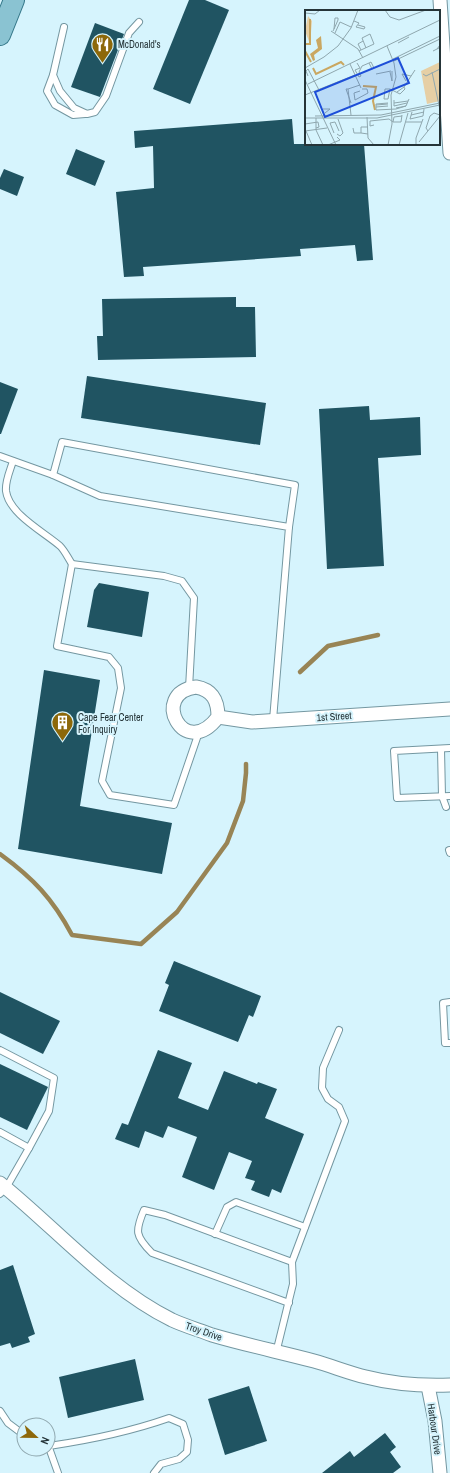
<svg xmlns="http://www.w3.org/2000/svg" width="450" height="1473" font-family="'Archivo Narrow',sans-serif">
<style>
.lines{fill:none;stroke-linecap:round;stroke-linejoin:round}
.stream{stroke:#988455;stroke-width:4.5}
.building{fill:#205462}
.lane-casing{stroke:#7497a1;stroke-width:8}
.street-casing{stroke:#7497a1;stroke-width:15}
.primary-casing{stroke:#347789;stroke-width:22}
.lane{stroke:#fff;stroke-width:6}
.street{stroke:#fff;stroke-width:13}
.primary{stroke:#8ac3d2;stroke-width:20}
.labels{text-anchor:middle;stroke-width:4;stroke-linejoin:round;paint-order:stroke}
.poi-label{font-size:10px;fill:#253438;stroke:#d6f4fd;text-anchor:start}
.street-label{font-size:10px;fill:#253438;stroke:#d6f4fd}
.inset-river{fill:none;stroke:#caa761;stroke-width:2}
.inset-road{fill:none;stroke:#8fa7ae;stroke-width:1}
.view{fill:#1d4ed8;fill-opacity:0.15;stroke:#1d4ed8;stroke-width:2}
.inset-edge{fill:none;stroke:#253438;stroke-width:2}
</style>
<rect width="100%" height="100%" fill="#d6f4fd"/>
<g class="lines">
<g class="stream">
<path d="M300,672L328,646L378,635"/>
<path d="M0,854C33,878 53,899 72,935L141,944L177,912L227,843L243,801L246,773V764"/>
</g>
</g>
<g class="building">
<path d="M189,0H205L229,10L190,104L153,89Z"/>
<path d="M95,23L124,34L100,97L71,87Z"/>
<path d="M292,119L294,144H364L373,260L357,261L355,245L300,249L301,256L143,267L144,276L124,277L116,192L154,188L153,146L135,148L134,131Z"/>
<path d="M76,149L105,161L95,186L66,174Z"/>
<path d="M4,169L24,177L17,196L0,189V178Z"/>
<path d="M236,297V307H255L256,357L98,360L97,336H103L102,299Z"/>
<path d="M87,376L266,403L260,445L81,418Z"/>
<path d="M0,382L18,389L1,434H0Z"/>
<path d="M369,406L370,420L420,417L421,455L378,458L384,566L327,569L319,409Z"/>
<path d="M99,583L149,592L142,637L87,627L94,590Z"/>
<path d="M44,670L100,680L80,806L172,823L162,874L18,849Z"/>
<path d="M174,961L261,996L253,1017L249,1015L238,1042L159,1011L169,985L165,983Z"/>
<path d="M0,992L60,1021L43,1054L0,1033Z"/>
<path d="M158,1050L192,1063L178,1098L208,1110L224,1071L257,1084L258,1082L277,1089L265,1118L304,1134L281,1193L272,1189L269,1197L251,1190L255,1181L245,1178L252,1161L229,1152L214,1190L182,1177L197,1137L168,1126L163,1138L145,1131L139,1148L115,1139L122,1123L128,1125Z"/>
<path d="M0,1064L48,1087L27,1130L0,1117Z"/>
<path d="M13,1265L35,1334L28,1337L30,1342L12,1348L10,1343L0,1346V1270Z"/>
<path d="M135,1359L144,1400L68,1418L59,1377Z"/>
<path d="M249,1386L267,1441L225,1455L208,1399Z"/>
<path d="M385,1433L396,1447L390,1452L401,1467L393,1473H322L350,1451L354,1457Z"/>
</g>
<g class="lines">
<defs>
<g id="lane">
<path d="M64,27L53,75L60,91L74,108L87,114L95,112L106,96L129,33L139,22"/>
<path d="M53,75L47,91L55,105L73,115L85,114"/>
<path d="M0,456L53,475L100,496L289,527L273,720"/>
<path d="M13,461C10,471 5,481 6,491C9,514 44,532 60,546C65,551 68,558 72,564"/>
<path d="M53,475L62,442L295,485L289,527"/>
<path d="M189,688L194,598L182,581L164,576L72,564L57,646L109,657L118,668L121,688L102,781L110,795L174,805L199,732"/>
<path d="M450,748L394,751L397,798L450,796"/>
<path d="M441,749L442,796L446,807"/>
<path d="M449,850L450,853"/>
<path d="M450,1002L443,1003L445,1043H450"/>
<path d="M0,1050L54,1078L49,1111L29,1148L0,1132"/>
<path d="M0,1194L6,1188L29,1148"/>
<path d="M215,1234L227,1207L236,1202L305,1227"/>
<path d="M289,1303L152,1253C135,1236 135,1231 144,1210L165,1215L292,1262"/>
<path d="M276,1353L293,1284L292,1262L345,1121L339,1107L328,1099L322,1088L323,1068L339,1030"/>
<path d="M0,1411L8,1423L24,1435"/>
<path d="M48,1445L58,1473"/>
<path d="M49,1446C90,1440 129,1432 169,1418L183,1424L188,1440L187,1452L179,1459L161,1464L154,1473"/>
</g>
<g id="street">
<path d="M440,0L450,153"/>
<path d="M196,687C213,690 218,701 218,717C184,762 149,693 196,687Z"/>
<path d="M218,717L252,722L450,709"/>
<path d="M0,1183C57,1229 106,1287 172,1320C185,1326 199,1330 212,1335C246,1345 280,1352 314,1361C332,1366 349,1373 366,1377C393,1384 422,1386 450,1385"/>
<path d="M428,1386L435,1421L440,1473"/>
</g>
<path id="primary" d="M0,35L14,0"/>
</defs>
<use href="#lane" class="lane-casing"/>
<use href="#street" class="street-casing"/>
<use href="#primary" class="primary-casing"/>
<use href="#lane" class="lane"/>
<use href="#street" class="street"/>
<use href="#primary" class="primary"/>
</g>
<defs>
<symbol id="restaurant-pin" viewBox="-11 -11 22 30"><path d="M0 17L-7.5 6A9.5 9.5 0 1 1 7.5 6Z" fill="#8d680a" stroke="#d6f4fd"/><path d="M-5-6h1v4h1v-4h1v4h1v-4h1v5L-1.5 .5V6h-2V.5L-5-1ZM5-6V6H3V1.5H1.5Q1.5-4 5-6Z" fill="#fff"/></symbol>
<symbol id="building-pin" viewBox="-11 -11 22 30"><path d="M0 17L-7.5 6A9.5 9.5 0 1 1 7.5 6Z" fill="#8d680a" stroke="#d6f4fd"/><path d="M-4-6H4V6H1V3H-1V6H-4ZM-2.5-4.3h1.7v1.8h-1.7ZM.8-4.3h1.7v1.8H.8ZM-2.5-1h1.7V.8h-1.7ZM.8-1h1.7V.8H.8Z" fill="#fff"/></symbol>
</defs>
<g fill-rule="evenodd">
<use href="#restaurant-pin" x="90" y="32" width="25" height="34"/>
<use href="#building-pin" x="50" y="710" width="25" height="34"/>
</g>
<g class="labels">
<g class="poi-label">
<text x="118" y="48">McDonald's</text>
<text x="78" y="721">Cape Fear Center<tspan x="78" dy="12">For Inquiry</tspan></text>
</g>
<g class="street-label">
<text transform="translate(334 716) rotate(-4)" y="4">1st Street</text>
<text transform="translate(204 1331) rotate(19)" y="4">Troy Drive</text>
<text transform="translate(435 1429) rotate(82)" y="4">Harbour Drive</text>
</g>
</g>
<g transform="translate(305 10)">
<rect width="135" height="135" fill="#d6f4fd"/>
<path d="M3,6L7,11L5,34L0,21ZM135,52V91L122,94L116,61Z" fill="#e6cfa5"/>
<path d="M16,26L17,39L9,45L10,50L8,51L5,44L13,38L11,30Z" fill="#caa761"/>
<path class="inset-river" d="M0,34H5V9M0,41L6,52M8,58L11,64L36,52L39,55M58,76L71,77L68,91L70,100"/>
<path class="inset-road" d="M80,0L85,7L94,10L121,0M0,3L10,4L15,0M49,11L54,13L51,17L59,19L60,17L53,15M26,21L53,39L58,48M28,21L29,19L33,10V8H30L29,19M30,23L35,12L46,17M93,33L104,27M82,36L89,53L91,67L86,85L87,114L83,135M56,40L53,34L58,31M54,41L56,40L69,34L65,24L57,28L61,38M128,41L134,38L135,35L132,39M88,49L135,26M89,51L135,29M52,53L55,58L50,60L54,67L56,66L54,62L57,56L64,53L66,52L69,58L67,59L64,53M45,54L56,78M0,58L19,47L33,36L46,18L53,0M85,62L87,71V61M127,62L135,100M71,64L86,61M118,64L121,66L135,59M3,66L1,61L3,59L14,80M0,70L31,135M101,71L97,64L106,66M3,74L135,10M99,77L110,60M43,79H41L46,93M80,79H85L83,89H79ZM85,79L95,84L100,79L99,77L92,82M55,81L49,83L50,90L63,83L62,79H57M0,85L50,65M89,90V96L102,93M83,93L71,94V100L91,99L101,96M89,93L103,91M71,95L83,94M71,97L83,96M91,98L101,96L104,89M18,99H25L20,103M107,102L105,109L118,106L119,99M46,105L43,79L55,75M106,105L119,102M10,106L76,105L135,93M62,107L63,128L69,135M0,108H72L135,95M11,108V120L18,135M88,112H96L97,105M101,112H117M0,114L13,112L14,117L11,118M69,115L65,116V111L84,109L88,112L89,107L97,106M63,117H56V123L63,124M48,118L49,123H56M0,121L22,118M1,121L7,135M123,121L121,118L125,106L129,103L135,105M29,123L25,113L30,112L34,121M32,124L35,126L38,123L33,109M114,132L135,106M23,135L35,130L32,127M94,135L103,103M111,135V128L118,109"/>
<path class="view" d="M93,48L104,73L20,107L10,82Z"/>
<rect width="135" height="135" class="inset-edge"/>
</g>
<g transform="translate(36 1437) rotate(112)"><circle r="19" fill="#d6f4fd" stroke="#8fa7ae"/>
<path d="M0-3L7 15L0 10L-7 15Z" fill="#8d680a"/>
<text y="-6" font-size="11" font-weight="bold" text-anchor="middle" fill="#253438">N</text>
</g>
</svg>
